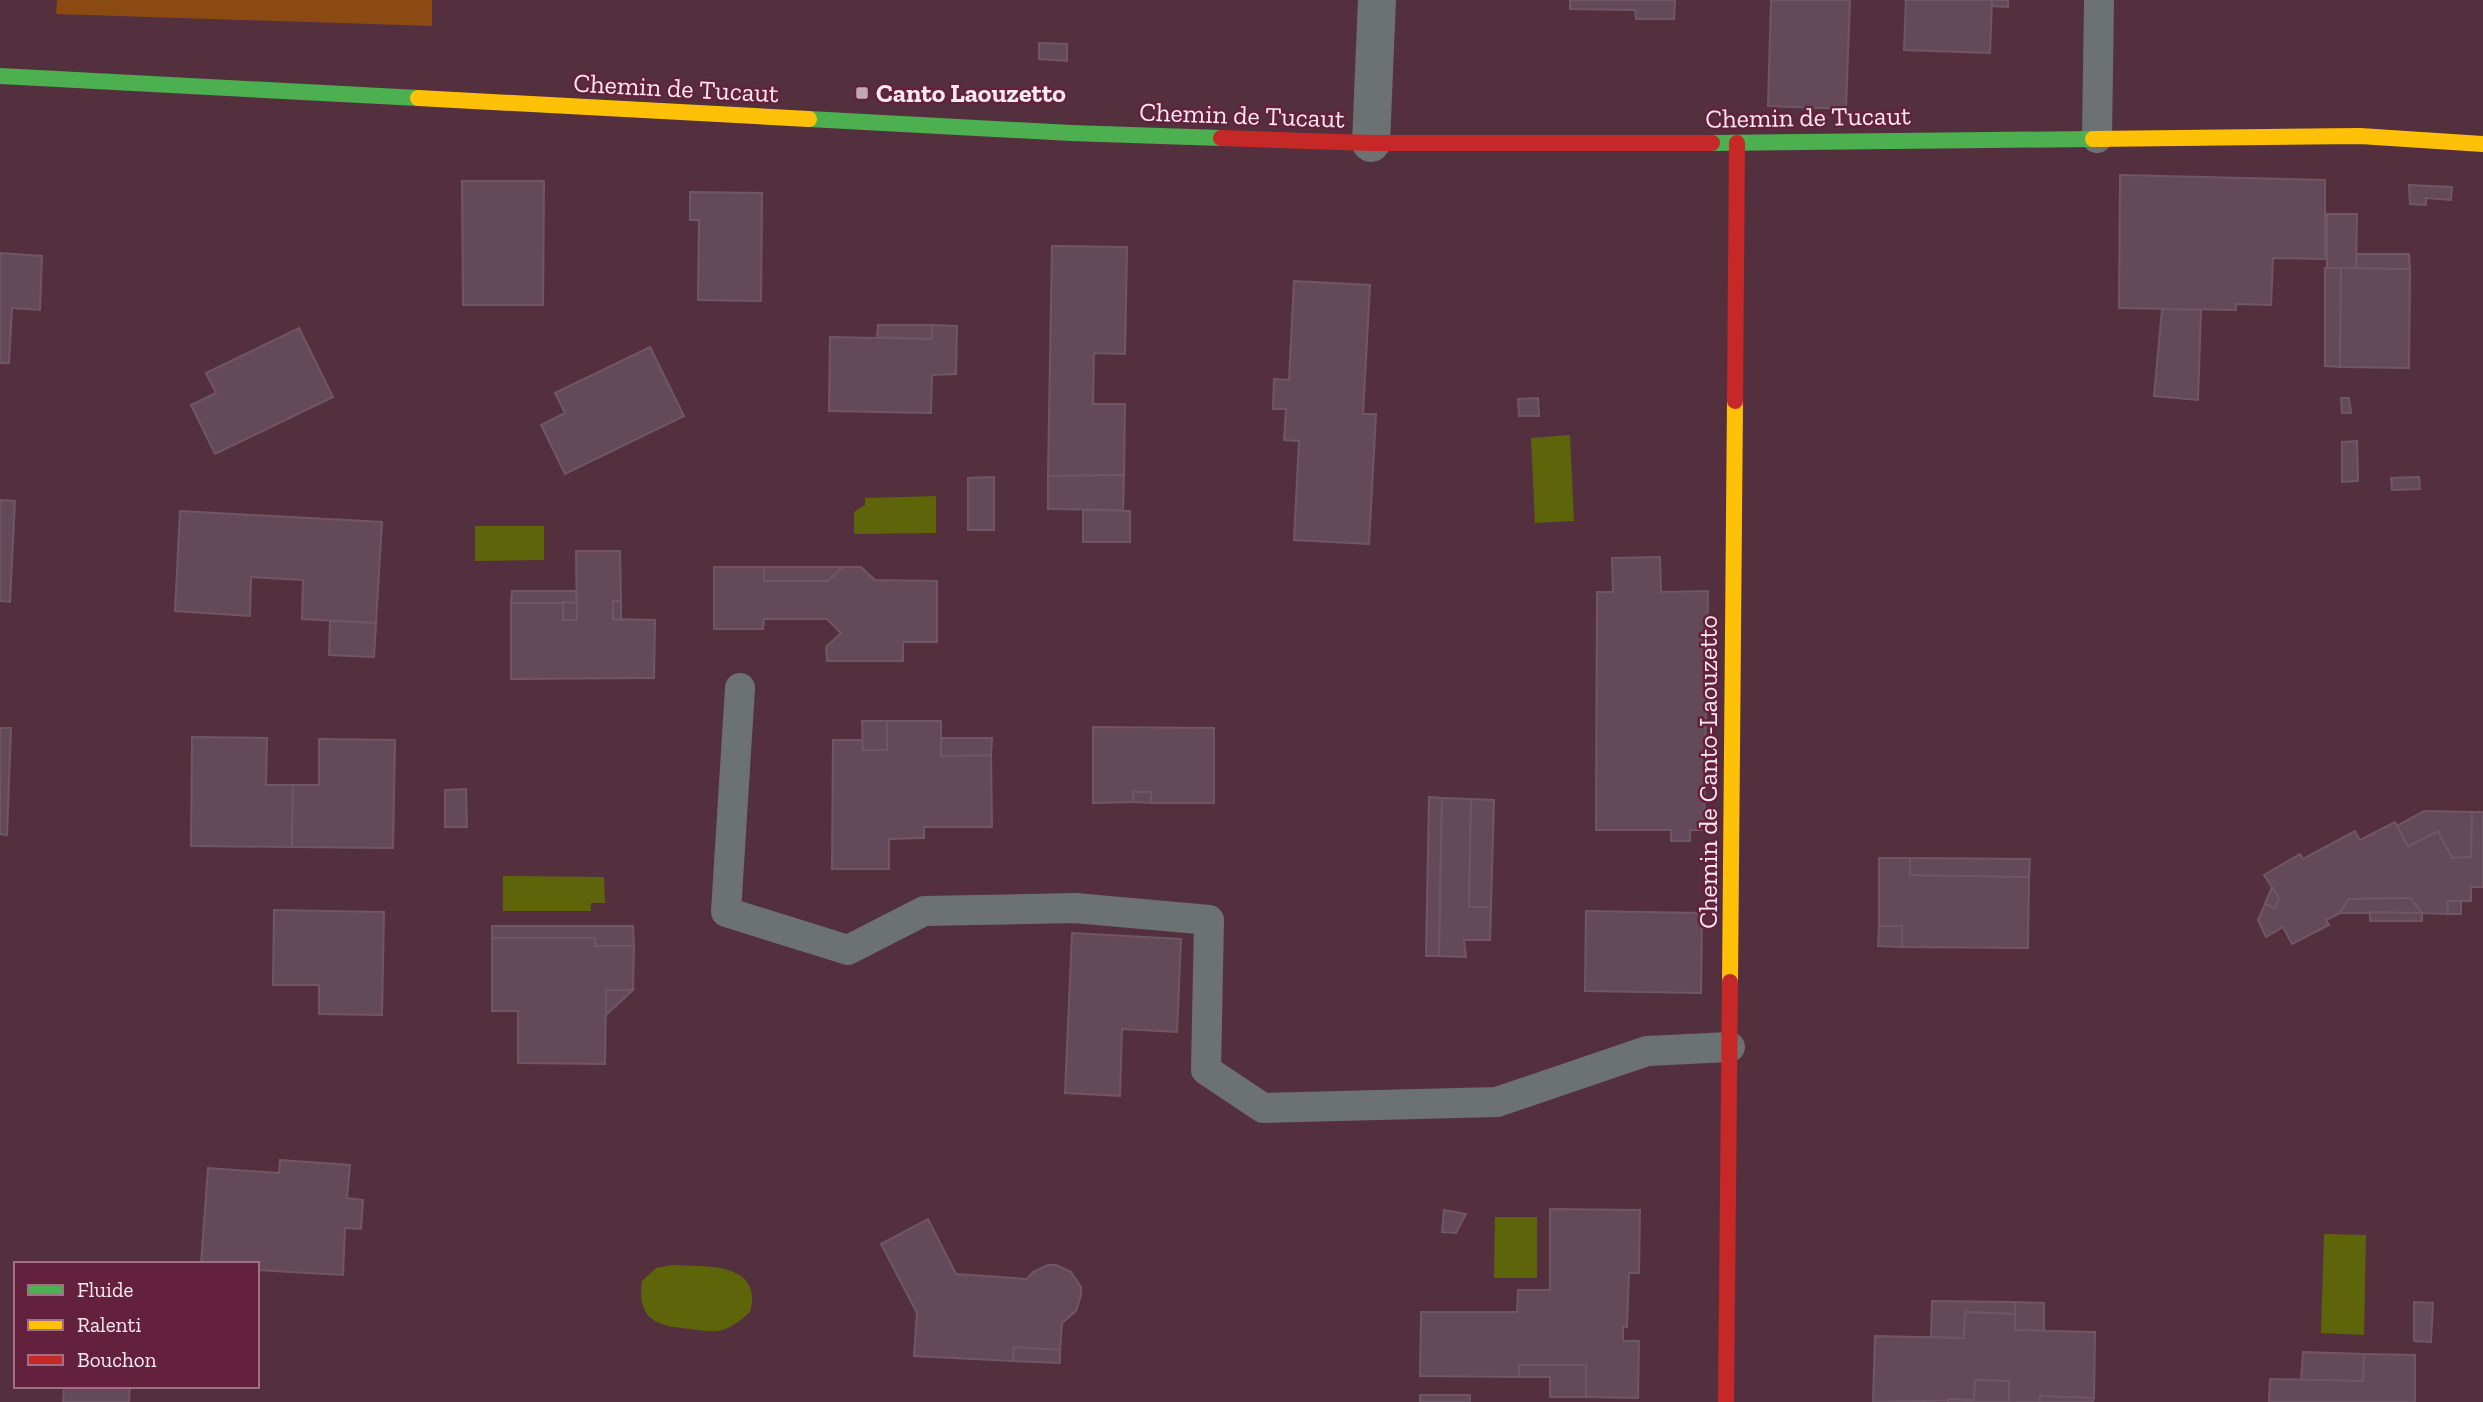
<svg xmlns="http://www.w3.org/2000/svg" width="2483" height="1402" font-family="'Zilla Slab',serif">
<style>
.green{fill:#8a4a11}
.water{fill:#5e6409}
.building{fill:#644a59;stroke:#705664;stroke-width:2}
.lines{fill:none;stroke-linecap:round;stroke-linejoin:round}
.lane{stroke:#6c7271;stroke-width:30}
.street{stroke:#6c7271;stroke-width:38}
.fast{stroke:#4caf50;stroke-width:16}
.slow{stroke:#ffc107;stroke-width:16}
.jam{stroke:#c62828;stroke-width:16}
.poi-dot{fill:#c1a9b1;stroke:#63213d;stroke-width:2.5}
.labels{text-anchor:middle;stroke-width:5;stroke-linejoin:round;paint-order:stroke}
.street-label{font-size:26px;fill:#fbeaef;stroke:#63213d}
.poi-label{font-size:26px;font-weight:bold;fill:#fbeaef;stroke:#63213d;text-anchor:start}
</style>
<rect width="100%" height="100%" fill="#54303f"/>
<path class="green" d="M57,0H432V26L56,14Z"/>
<g class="water">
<path d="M1570,435L1574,521L1535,523L1531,438Z"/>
<path d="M936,496V533L854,534V512L865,505V498Z"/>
<path d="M475,526H544V560L475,561Z"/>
<path d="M503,876L604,877L605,903H591V911H503Z"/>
<path d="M1495,1217H1537V1278H1494Z"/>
<path d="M2324,1234L2366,1235L2364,1335L2321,1333Z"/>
<path d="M672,1265C697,1267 749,1261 752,1296C753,1301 751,1307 750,1312C741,1320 733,1327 722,1330C713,1333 700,1330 690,1329C655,1326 637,1319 642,1281L656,1268Z"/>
</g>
<g class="building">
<path d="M1570,0H1675L1674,19H1636L1635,10L1570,9Z"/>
<path d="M1771,0H1850L1846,109L1768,106Z"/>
<path d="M1904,0H1992L1990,53L1904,50L1906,0Z"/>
<path d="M1992,0H2008V7L1992,6Z"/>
<path d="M1039,43L1067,44V61L1039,59Z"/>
<path d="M2120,175L2325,180V259L2273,258L2271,305L2236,304V310L2119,308Z"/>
<path d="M462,181H544L543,305H463Z"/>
<path d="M2409,185L2452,187L2451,200L2426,198V205L2410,204Z"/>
<path d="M690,192L762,193L761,301L698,300L699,220H690Z"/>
<path d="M2327,214H2357L2356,269L2327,268Z"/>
<path d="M1052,246L1127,247L1125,354L1094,353L1093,404H1125L1124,475L1048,476Z"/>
<path d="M0,253L42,256L40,310L12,308L9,363H0Z"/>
<path d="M2357,254H2409L2410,269H2356Z"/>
<path d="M2325,268H2341L2340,367L2325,366Z"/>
<path d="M2341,268L2410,269L2409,368L2340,367Z"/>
<path d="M1294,281L1370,285L1363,414H1376L1369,544L1294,540L1299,441L1284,440L1286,409H1273L1274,379L1289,380Z"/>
<path d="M2162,309L2201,310L2198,400L2154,396Z"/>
<path d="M878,325H932V339L877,337Z"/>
<path d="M932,325L957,326L956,374L932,375L931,413L829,411L830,337L932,339Z"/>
<path d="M299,328L333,397L215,454L191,405L216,393L206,373Z"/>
<path d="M650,347L684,416L565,474L541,425L565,413L555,393Z"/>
<path d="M1538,398L1539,416H1519L1518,399Z"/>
<path d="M2341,398H2349L2351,413H2342Z"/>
<path d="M2357,441L2358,481L2342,482V442Z"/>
<path d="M1124,475L1123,510L1048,509V476Z"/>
<path d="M994,477V530H968V478Z"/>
<path d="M2419,477L2420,489L2392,490L2391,478Z"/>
<path d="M0,500L15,501L10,602L0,601Z"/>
<path d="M1083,510L1130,511V542H1083Z"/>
<path d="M180,511L382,522L376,623L302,619L303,580L251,577L250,616L175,611Z"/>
<path d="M576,551H620L621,601H613V619L655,620L654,678L511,679V603L563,602V620H577Z"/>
<path d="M1660,557L1661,592L1708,591L1704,830H1690V841H1671V830H1596L1597,592H1613L1612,558Z"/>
<path d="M714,567H764V581H828L842,567H861L875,580L937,581V642H903V661H827L826,647L841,633L827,619H764L763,629H714Z"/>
<path d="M764,567H842L828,581H764Z"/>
<path d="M512,591H576L577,603H511Z"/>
<path d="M613,601H621V620L613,619Z"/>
<path d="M563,602L577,603V620H563Z"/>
<path d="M330,621L376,623L374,657L329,655Z"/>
<path d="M862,721H887V750H863Z"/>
<path d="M887,721H941V756L991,755L992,827H924V838L889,839V869H832L833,740H862L863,750H887Z"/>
<path d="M1093,727L1214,728V803H1151V792H1133L1134,802L1093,803Z"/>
<path d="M0,728H11L7,835L0,834Z"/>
<path d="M192,737L267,738L266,785H293L292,847L191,846Z"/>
<path d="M941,738H992L991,755L941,756Z"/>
<path d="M319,739L395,740L393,848L292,847L293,785H319Z"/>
<path d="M466,789L467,827H445V790Z"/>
<path d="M1133,792H1151V803L1134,802Z"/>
<path d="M1429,797L1442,798L1439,956H1426Z"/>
<path d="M1442,798L1471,799L1469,907H1491L1490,940H1464L1466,957L1439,956Z"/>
<path d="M1471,799L1494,800L1491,907H1469Z"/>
<path d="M2424,811L2472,812L2471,857L2452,858L2438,831L2408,847L2397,826Z"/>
<path d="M2472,812H2483V887H2471V901H2448L2447,914L2422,913L2410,898L2349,899L2340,913L2326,920L2329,925L2292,944L2283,927L2266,937L2258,920L2265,904L2275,908L2279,898L2264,875L2300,854L2303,859L2355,831L2360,840L2395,822L2408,847L2438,831L2452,858L2471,857Z"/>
<path d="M1879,858H1910V875L2029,877L2028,948L1902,947V926H1879Z"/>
<path d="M1910,858L2030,859L2029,877L1910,875Z"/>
<path d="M2272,887L2279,898L2275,908L2265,904Z"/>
<path d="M2410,898L2422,913H2340L2349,899Z"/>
<path d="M2448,901H2461V914H2447Z"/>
<path d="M274,910L384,912L382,1015L319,1014V985H273Z"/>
<path d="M1586,911L1702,913L1701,993L1585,991Z"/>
<path d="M2370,912L2422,913V921H2370Z"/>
<path d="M492,926H633L634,946H595V938H492Z"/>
<path d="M1879,926H1902V947L1878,946Z"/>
<path d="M1072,933L1181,939L1177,1032L1122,1029L1120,1096L1065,1093Z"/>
<path d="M492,938H595V946H634L633,990H606L605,1064L518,1063V1011H492Z"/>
<path d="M606,990H633L606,1015Z"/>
<path d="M280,1160L350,1165L347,1198L363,1200L361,1229L345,1228L343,1275L257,1270V1264H201L208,1168L279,1173Z"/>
<path d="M1550,1209L1640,1210L1639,1273H1629L1627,1327L1623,1326V1341H1639L1638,1398L1586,1397V1365H1519V1377L1420,1376L1421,1312H1517L1518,1290H1550Z"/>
<path d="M1444,1210L1466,1214L1456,1233L1442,1232Z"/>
<path d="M928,1219L956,1274L1027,1279L1033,1272L1048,1265H1056L1071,1272L1081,1287V1295L1076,1311L1062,1323L1060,1350L1014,1347L1013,1361L914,1356L917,1313L881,1244Z"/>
<path d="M1932,1301L2015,1302V1314L1965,1312L1964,1338L1931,1337Z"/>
<path d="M2015,1302L2044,1303V1331L2015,1330Z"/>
<path d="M2414,1302L2433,1303L2431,1342L2414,1341Z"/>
<path d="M1965,1312L2015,1314V1330L2095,1332L2094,1398L2040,1396V1402H2009V1381L1975,1380L1974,1400L1873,1402L1875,1336L1964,1338Z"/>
<path d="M1014,1347L1060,1350V1363L1013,1361Z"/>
<path d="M2303,1352L2364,1354L2363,1381L2301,1380Z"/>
<path d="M2364,1354L2415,1355V1402H2269L2270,1379L2363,1381Z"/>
<path d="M1519,1365H1586V1397H1550V1377H1519Z"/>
<path d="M1975,1380L2009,1381V1402H1948V1399L1974,1400Z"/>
<path d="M64,1386H130L129,1402H63Z"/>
<rect x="1420" y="1395" width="50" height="7"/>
<path d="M2040,1396L2094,1398L2093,1402H2040Z"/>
</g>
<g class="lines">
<g class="lane">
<path d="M2097,138L2099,0"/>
<path d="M740,688L726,912L848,950L924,911L1075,908L1209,920L1206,1070L1263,1108L1497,1102L1647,1051L1730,1047"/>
</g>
<path class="street" d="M1371,143L1377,0"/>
<g class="fast">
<path d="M0,76L418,98"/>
<path d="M809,119L1071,133L1221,138"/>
<path d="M1712,143L2093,139"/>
</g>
<g class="slow">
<path d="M418,98L809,119"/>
<path d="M2093,139L2360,136L2483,144"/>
<path d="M1730,982L1735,401"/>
</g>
<g class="jam">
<path d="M1221,138L1371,143H1712"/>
<path d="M1735,401L1737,143"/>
<path d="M1726,1402L1730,982"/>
</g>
</g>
<rect class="poi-dot" x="855" y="86" width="14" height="14" rx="3.5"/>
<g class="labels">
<g class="street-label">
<text transform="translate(676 88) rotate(3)" y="9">Chemin de Tucaut</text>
<text transform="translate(1242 115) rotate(2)" y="9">Chemin de Tucaut</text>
<text transform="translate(1808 117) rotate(-1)" y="9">Chemin de Tucaut</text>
<text transform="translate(1708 772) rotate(-90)" y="9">Chemin de Canto-Laouzetto</text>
</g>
<g class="poi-label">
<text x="876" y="102">Canto Laouzetto</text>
</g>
</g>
<rect x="14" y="1262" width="245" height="126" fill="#63213d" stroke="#a07184" stroke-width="2"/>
<rect x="28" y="1285" width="35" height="10" fill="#4caf50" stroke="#a07184" stroke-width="2"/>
<text x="77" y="1297" font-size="21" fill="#fbeaef">Fluide</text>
<rect x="28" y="1320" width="35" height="10" fill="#ffc107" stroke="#a07184" stroke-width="2"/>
<text x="77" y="1332" font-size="21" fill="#fbeaef">Ralenti</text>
<rect x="28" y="1355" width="35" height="10" fill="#c62828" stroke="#a07184" stroke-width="2"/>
<text x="77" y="1367" font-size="21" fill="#fbeaef">Bouchon</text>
</svg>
